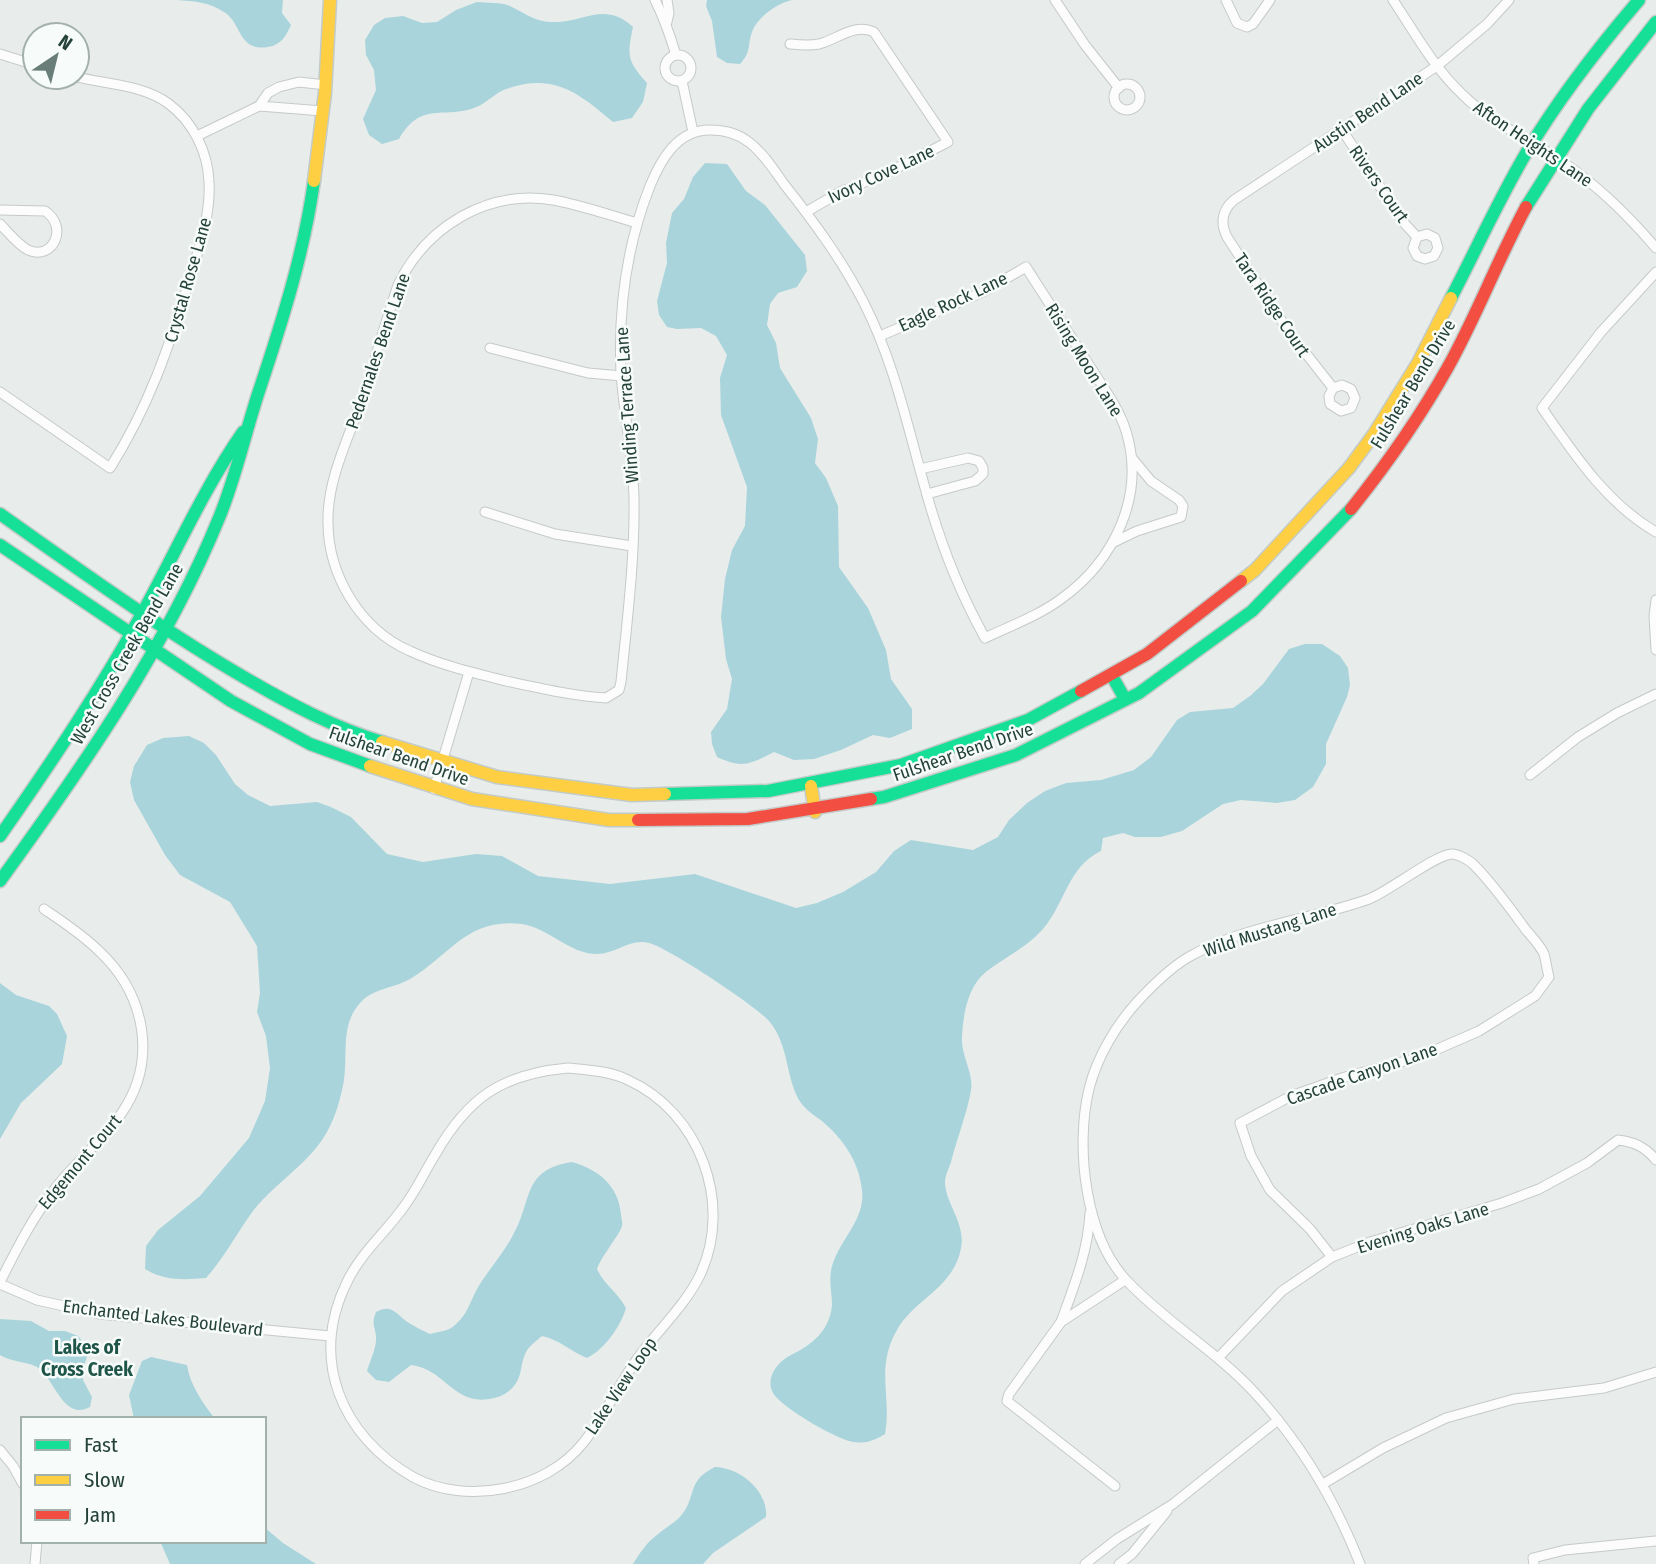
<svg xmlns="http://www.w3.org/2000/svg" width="1656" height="1564" font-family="'Fira Sans Condensed',sans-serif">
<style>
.water{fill:#a9d4db}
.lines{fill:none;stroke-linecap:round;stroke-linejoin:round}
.street-casing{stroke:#c5cac8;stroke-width:11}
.fast-casing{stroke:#c3cbc8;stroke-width:15}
.slow-casing{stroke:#c3cbc8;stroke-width:15}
.jam-casing{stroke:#c3cbc8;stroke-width:15}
.street{stroke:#fcfcfc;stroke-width:9}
.fast{stroke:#16e098;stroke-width:12}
.slow{stroke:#ffcf43;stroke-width:12}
.jam{stroke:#f24e42;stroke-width:12}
.labels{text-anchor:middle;stroke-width:5;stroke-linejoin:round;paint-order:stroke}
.street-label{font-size:18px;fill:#24423a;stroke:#f7fbf9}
.neighbourhood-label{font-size:19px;font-weight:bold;fill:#1f5548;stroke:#f7fbf9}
</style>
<rect width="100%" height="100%" fill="#e8edeb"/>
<g class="water">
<path d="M176,0H283L282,13L291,25C286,36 281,45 268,47C238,52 242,23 224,12C209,2 194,1 176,0Z"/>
<path d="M707,0H792C778,3 757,17 752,32C747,46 752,51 740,64L727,63L717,57L712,21L706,6Z"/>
<path d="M477,2C487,3 501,2 510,6C523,12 535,22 551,22C583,24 604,0 633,27C627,56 627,61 647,83L643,102L632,118L613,122C579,93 553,72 506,89C495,93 486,104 474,108C442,119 421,101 399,139L382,144L369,135L363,119L376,90L374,70L366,55L365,40L374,25L385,18L403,16L422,23L437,22L456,10Z"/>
<path d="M705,163L727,164L746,191L765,205L805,255L807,271L797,287L778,293L770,304L767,325L776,343L780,368L811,418L818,439L815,463L826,478L838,506L839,567L868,608L886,650L891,679L912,709V729L890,738L873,735L841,750L814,759L794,760L774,752C750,764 743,769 717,757L712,744L711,732L727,709L732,679L726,659L721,617L725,579L732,550L745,526L747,487L721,415L720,378L727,355L716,336L701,328L677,329L667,327L659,315L657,301L667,263L666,243L672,213L684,199L693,177Z"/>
<path d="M1305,644H1322L1340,656L1348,668L1350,685L1347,697L1326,744V764L1313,787L1295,800L1277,803L1241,800L1223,804L1182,831L1161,837H1135L1123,833L1103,838L1101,851C1067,867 1065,905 1042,930C1026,948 1005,957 987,971C967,986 963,1016 962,1038C961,1055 974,1074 971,1090C967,1114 957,1138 951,1162C949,1168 945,1176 945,1182C945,1203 966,1223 961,1248C954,1288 914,1299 897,1330C875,1368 892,1396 885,1434C875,1440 867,1444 854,1442C837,1440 781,1407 773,1393C765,1378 777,1362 791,1355C812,1345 830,1330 832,1305C832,1294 829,1282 831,1271C836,1242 866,1221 862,1190C859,1161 843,1139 822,1121C815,1116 806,1110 801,1103C785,1079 790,1046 769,1021C756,1006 667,947 649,943C630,938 616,954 597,954C569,954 549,928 522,924C468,917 451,954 410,979C395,988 374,988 361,1002C340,1024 348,1053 344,1080C341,1097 336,1116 327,1132C309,1164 276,1182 253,1211C237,1233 224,1258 206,1278C185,1280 164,1281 145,1269L146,1246L158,1230L200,1196L249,1138L265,1101L270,1068L266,1036L257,1012L260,993L257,946L230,902L180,875L165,855L134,800L130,782L134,766L147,745L163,738L189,736L204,743L216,755L235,784L248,795L270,806L317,802L331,807L351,817L387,854L423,862L476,854L502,856L538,876L610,884L695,874L796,908L817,903L843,892L876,872L894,851L911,840L973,850L998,837L1009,820L1027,803L1045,791L1066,783L1101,780L1134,770L1151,757L1177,720L1190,712L1233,708L1250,696L1263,684L1289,649Z"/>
<path d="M0,983L16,995L49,1006L57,1014L67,1036L62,1064L21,1103L0,1139Z"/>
<path d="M572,1162C599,1170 618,1185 621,1214C621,1218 623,1222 622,1226C619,1236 602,1255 597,1269C604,1285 617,1291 626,1308C621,1326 604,1350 587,1358C570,1351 560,1340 542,1336C535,1342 527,1347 524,1357C521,1365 521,1376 516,1383C512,1390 502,1397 494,1398C454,1408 446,1369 411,1365L389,1382L376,1380L367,1371C370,1361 375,1351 376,1341C377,1328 370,1326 376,1312C393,1303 396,1315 409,1323C416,1327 423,1331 430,1334C438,1332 449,1331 455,1325C467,1315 470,1302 477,1289C488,1270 503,1254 513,1235C533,1201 521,1170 572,1162Z"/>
<path d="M0,1319L31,1321L49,1331H65L78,1336L86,1345L88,1354L83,1368V1380L92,1397L90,1407C63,1422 54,1377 37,1367C25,1361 11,1362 0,1355Z"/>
<path d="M151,1357L187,1365C190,1385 203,1403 215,1419H134L129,1395L142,1361Z"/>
<path d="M715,1467C741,1468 768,1491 766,1517L713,1553L703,1564H633C640,1553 646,1543 657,1535C663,1529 673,1524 679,1518C698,1498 685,1481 715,1467Z"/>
<path d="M264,1527L283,1543L316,1564H170L160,1541H264Z"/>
</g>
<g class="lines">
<defs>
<g id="street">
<path d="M655,0C664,18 670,35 676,55"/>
<path d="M1055,0L1085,45L1119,88"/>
<path d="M1226,0L1237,23L1247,27L1253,24L1270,0"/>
<path d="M1393,0C1415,33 1434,68 1463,95C1490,122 1525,137 1557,158C1596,184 1625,212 1656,248"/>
<path d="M667,22L669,13L667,0"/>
<path d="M790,44C800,45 809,46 819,44C838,39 854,23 874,32L948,142L885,174L842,191L806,212"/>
<path d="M0,54L35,65"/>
<circle cx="678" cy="68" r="13"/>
<path d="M682,81L693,132"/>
<circle cx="1127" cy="97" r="13"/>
<path d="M259,106L323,111"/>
<path d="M1342,130L1405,224L1417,237L1427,234L1435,238L1438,248L1434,256L1425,259L1417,256L1413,248L1417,237"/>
<path d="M197,136L259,106L268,93L279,87L299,82L326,85"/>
<path d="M0,210L45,211C69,227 53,261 28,250C18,245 8,232 0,224"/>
<path d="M637,223C609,215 581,205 553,200C487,189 426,227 398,285C385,324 374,363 361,402C348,439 328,479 328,519C327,573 359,629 410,651C440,665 474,673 506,681C538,688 573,696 606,698L619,690L621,682C627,621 635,559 634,498C633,456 624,415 621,373C618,308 626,247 650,186C661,159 678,129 711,130C725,130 739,134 750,143C764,154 774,170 784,184C814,222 842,260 864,303C895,364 908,429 927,495C941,545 960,593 985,638C1010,626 1038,616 1061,599C1114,561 1146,496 1126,431C1118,406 1101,384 1087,362C1067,330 1046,299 1026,267L983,292L880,336"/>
<path d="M1656,272L1601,332L1542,408C1574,454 1607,504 1656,532"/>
<path d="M490,348L588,373L622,376"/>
<path d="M1333,388L1342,385L1351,389L1355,398L1351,408L1341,411L1330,404L1329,396L1333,388L1289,332L1227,237C1220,223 1222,210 1234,200L1437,66L1487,24L1509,0"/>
<path d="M0,392L110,468C149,406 168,350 189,281C198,250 211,216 209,182C208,152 193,122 169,104C144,85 106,84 77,77"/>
<path d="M920,469L968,458L979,461L983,468V474L975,481L927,494"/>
<path d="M485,512L555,534L632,546"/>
<path d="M1114,542L1137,531L1181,517L1183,506L1179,500L1151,481L1132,458"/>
<path d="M1656,600L1654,616L1656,650"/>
<path d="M1530,775L1578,737L1617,713L1656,694"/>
<path d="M434,789L469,672"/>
<path d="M568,1068C588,1070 610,1071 628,1080C699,1112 734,1203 700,1275C685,1306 657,1331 637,1359C618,1386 604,1417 583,1443C546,1490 466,1506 413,1477C341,1436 309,1359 347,1282C360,1254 385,1233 403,1208C416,1191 424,1173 435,1155C468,1097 502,1074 568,1068Z"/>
<path d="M1332,1257L1310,1229L1270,1190L1251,1156L1240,1123L1291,1096L1345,1077L1417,1058L1479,1031L1535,996L1549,977C1547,970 1546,961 1544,954C1540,945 1532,937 1526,930C1510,908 1493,884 1474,865C1469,860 1460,855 1453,854C1437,853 1390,891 1369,899C1311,920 1241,926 1187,958C1169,969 1152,986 1138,1001C1116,1025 1097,1057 1089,1089C1075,1147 1085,1238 1128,1282C1167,1323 1216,1351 1254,1392C1301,1443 1335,1500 1360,1564"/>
<path d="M0,1282C17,1248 34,1215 57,1186C77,1161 102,1141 121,1114C158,1061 146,995 99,951C83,935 63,922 44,909"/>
<path d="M0,1284L37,1300L99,1314L330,1336"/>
<path d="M1061,1322C1074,1286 1088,1252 1090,1213"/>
<path d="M1218,1358L1282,1291L1332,1257L1370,1242L1502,1203L1539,1189L1587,1163L1618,1140C1635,1142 1645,1147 1656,1160"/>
<path d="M0,1450L13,1466L23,1484"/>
<path d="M1323,1484L1383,1448L1446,1418L1514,1399L1604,1388L1656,1372"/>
<path d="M1115,1486L1007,1401L1009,1394L1061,1322L1125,1280"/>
<path d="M35,1564L37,1541"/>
<path d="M1085,1564L1117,1539L1173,1504L1278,1420"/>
<path d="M1119,1564L1132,1554L1167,1511"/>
<path d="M1534,1564L1533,1558L1565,1550L1656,1541"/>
</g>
<g id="fast">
<path d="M1526,207L1588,109L1656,22"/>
<path d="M1451,298C1476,250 1498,201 1525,155C1558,99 1597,49 1639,0"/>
<path d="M0,514C81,571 162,630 247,679C290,704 335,728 382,742"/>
<path d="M0,545L231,701L310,744L370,766"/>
<path d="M1112,676L1125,699"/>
<path d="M665,794L768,791L901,765L1028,720L1081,691"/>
<path d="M871,799L884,797L1016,755L1139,693L1252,611L1351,509"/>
<path d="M0,836C51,763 101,689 144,610C177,550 204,488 243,432"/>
<path d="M0,881C82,768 166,648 219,518C236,477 245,433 259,391C282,322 304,253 314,181"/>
</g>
<g id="slow">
<path d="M314,181L325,93L330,0"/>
<path d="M1241,581L1255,570L1349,468L1374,434L1418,363L1451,298"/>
<path d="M382,742L497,777L632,795L665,794"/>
<path d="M370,766L472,799L609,820H638"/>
<path d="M811,786L815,812"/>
</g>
<g id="jam">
<path d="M1351,509C1387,464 1420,417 1448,367C1477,315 1498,259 1526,207"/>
<path d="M1081,691L1147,654L1241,581"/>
<path d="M638,820L748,819L871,799"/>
</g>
</defs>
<use href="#street" class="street-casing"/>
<use href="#fast" class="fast-casing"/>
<use href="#slow" class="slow-casing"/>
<use href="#jam" class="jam-casing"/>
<use href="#street" class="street"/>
<use href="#fast" class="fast"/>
<use href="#slow" class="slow"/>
<use href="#jam" class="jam"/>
</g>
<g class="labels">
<g class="street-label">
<text transform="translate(1368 112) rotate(-34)" y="6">Austin Bend Lane</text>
<text transform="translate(1533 144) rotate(34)" y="6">Afton Heights Lane</text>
<text transform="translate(881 174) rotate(-25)" y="6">Ivory Cove Lane</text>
<text transform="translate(1379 184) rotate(55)" y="6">Rivers Court</text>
<text transform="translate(188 280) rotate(-74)" y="6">Crystal Rose Lane</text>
<text transform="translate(953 302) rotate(-25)" y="6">Eagle Rock Lane</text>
<text transform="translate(1272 305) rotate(56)" y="6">Tara Ridge Court</text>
<text transform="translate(378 351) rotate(-71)" y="6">Pedernales Bend Lane</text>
<text transform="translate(1084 360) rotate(58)" y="6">Rising Moon Lane</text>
<text transform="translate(1413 384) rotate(-59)" y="6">Fulshear Bend Drive</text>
<text transform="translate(627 405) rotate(-94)" y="6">Winding Terrace Lane</text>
<text transform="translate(127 654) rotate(-60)" y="6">West Cross Creek Bend Lane</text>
<text transform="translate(963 752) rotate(-19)" y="6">Fulshear Bend Drive</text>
<text transform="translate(399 756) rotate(19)" y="6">Fulshear Bend Drive</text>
<text transform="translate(1270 930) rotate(-18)" y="6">Wild Mustang Lane</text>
<text transform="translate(1362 1074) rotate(-19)" y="6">Cascade Canyon Lane</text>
<text transform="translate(80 1162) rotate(-50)" y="6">Edgemont Court</text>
<text transform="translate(1423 1228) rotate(-17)" y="6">Evening Oaks Lane</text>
<text transform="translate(163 1318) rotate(7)" y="6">Enchanted Lakes Boulevard</text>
<text transform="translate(621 1386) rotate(-56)" y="6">Lake View Loop</text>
</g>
<g class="neighbourhood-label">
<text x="87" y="1354">Lakes of<tspan x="87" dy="22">Cross Creek</tspan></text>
</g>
</g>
<rect x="21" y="1417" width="245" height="126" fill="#f7fbf9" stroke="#a3b1ad" stroke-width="2"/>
<rect x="35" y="1440" width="35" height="10" fill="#16e098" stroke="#a3b1ad" stroke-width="2"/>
<text x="84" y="1452" font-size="21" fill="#24423a">Fast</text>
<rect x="35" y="1475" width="35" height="10" fill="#ffcf43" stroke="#a3b1ad" stroke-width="2"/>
<text x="84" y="1487" font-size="21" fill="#24423a">Slow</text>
<rect x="35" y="1510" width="35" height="10" fill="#f24e42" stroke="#a3b1ad" stroke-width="2"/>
<text x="84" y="1522" font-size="21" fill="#24423a">Jam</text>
<g transform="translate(56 56) rotate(35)"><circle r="33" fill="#f7fbf9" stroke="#a3b1ad" stroke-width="2"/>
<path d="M0-5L12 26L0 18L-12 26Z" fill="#697e78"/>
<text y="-10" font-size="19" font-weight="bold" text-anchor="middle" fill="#24423a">N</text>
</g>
</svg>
